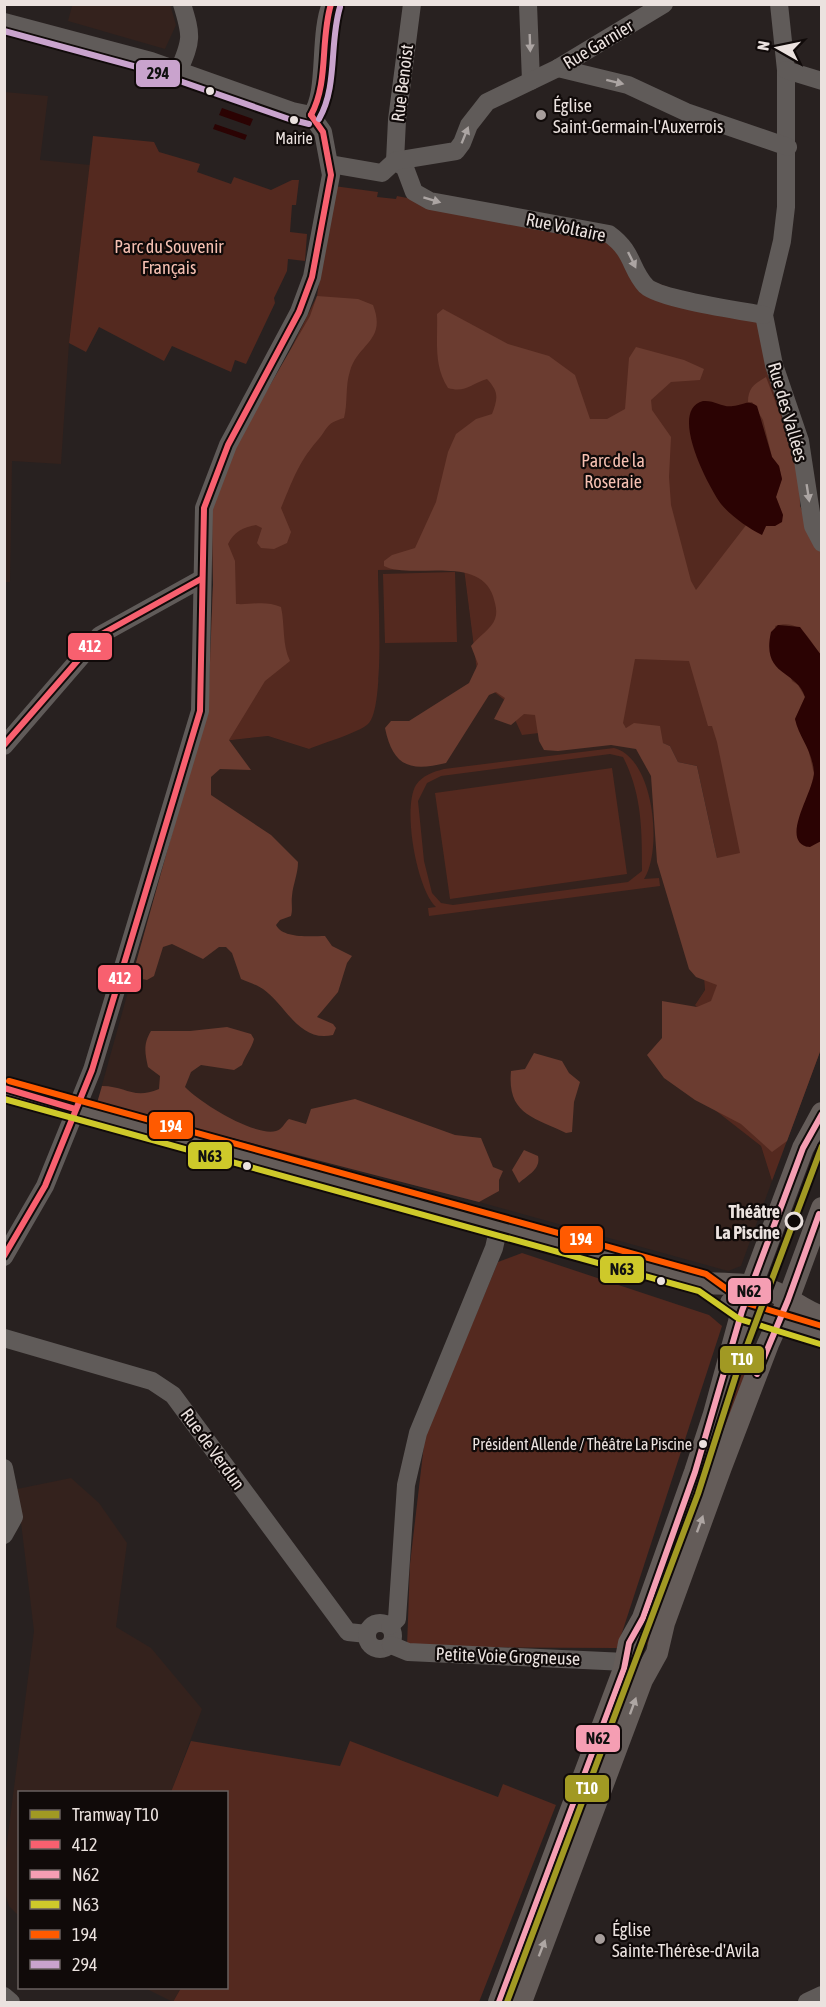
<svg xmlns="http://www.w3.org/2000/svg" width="826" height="2007" font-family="'Asap Condensed',sans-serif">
	<rect width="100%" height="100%" fill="#282120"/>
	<g fill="#34221d">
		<path d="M170,4L176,25L165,49L68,21L72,6L69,5Z"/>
		<path d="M5,92L48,96L40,160L90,165L69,343L61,464L12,461L10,582H5Z"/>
		<path d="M464,569L478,678L635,659L698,908L705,990L695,1005L699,1010L727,1118L761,1146L772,1181L741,1266L728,1271L479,1202L97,1103L197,744L268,736L309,749L379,679L378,570Z"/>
		<path d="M71,1478L99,1503L127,1543L116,1627L151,1648L202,1709L171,1792H20L19,1916L9,1906L5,1893V1858L34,1631L17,1489Z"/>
		<path d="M145,1988H181L173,2002Z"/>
	</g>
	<g fill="#54291f" fill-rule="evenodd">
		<path d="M93,136L154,142L159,152L200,164L197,172L231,184L234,177L271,190L292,180H299L296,205H292L290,232L307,234L305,261L288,259L287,271L274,298L275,303L246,364L235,360L231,372L172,346L164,361L99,327L86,352L69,343Z"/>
		<path d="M334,186L378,192L377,197L396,199L397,196L560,228L578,239L584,237L609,240L631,274L759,319L799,464L800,506L822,555L821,1049L772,1181L761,1146L692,1092L699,1010L695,1005L705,990L698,908L717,858L697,766L678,762L670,746L626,728L622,723L522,735L507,702L478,679L464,569L378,570C378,596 385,710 368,724C358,733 323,743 309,749L268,736L197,744L208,714L213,585L212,509L317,296Z"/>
		<path d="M455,572L457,642L385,643L383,574Z"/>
		<path d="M614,748C654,758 663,849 644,879L659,878L660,886L429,916L428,908L436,907C417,890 402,808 416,785C423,775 433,772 444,769ZM610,754L623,757C642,794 642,830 642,871L628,882L453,905L441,903L432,893L424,861L418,801L427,783L441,776Z"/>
		<path d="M612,768L627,874L450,899L435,793Z"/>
		<path d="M522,1253L709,1315L722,1326L617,1648L407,1647L410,1564L425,1436L498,1262Z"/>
		<path d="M739,1338L760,1346L655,1647L637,1641Z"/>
		<path d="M191,1741L340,1766L350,1741L498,1797L503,1784L556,1805L479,2002H173L181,1988H226V1792H171Z"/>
	</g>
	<g fill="#6b3c30" fill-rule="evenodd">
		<path d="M317,296L358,299L373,305C387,341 358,343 350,371C345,386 348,403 344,418C324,424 329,428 317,441C298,463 292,482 281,508L291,532L287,543L274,549L261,548L257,543L262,528L256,525C243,527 234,532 228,544L235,561L236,604C252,605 265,600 281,607C285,625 282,645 290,661L265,681L229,740L251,770L220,769L211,777V795L271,835L298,862C298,874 293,884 292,896C291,904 293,909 291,916L280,920L276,925C283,939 311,936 325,936L332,946L352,956L347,963L338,992L317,1017L333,1024L336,1028L333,1035C299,1043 286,1005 263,989C257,985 248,982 241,979L232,953L226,947H219L203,959L172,944L163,947L154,976L147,980L132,977L197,744L208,714L213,585L212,509L236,444L310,316Z"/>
		<path d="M443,309L508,344L549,356L575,375L590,419H607L625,409L629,358L636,347L684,360L704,369L700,380L671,382L651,400L652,410L671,437L669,477L671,505L691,581L696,590L747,524L762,534L766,526H775L783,515L776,497L782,479L779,466L772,457L763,420L752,402H748C748,388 754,384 766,377L799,464L800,506L822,555L821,655C808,639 801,618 775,626L792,681L798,685L805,697L795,719L807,744L814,774L798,839L806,847L822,841L821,1049L787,1141L772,1152L741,1124L695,1100L664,1078L647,1055L662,1038V1001L697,1007L711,1001L717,985L696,977L689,969L657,862L651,776L636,749L611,745L558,751L544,750L539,741L535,715L524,714L511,725L494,719L505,698L496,692L489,695L446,763C409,772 393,766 385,728L391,721H409L469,683L478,664L471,646C477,638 492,628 495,619C498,611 495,603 493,596C479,554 410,580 384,566V561L392,555L415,548L436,502L448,452L456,434L476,419L492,414C498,398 499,392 487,379C471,384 465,393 448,388C433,365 438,340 437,314ZM635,659L689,661L708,726H712L717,742L740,853L717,858L697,766L678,762L670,746L663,743L660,726L634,723L626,728L623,723Z"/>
		<path d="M227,1027L251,1034L254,1039C252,1048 245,1056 242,1065L234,1070L201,1065L191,1072L185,1087C199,1102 255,1137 276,1131C282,1130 284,1123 289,1119L306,1124L311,1109L355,1099L455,1135L481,1138L493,1167L503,1171L499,1180V1191L479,1202L97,1103L102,1086C126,1086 133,1100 159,1089L160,1076L148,1067C145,1053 143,1044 151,1031H190Z"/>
		<path d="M534,1053L562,1061L569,1073L580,1082L574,1102L572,1132L566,1133C533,1117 507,1114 511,1071L525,1069Z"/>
		<path d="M524,1150L538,1156C541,1169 528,1175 519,1183L512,1170Z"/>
	</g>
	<g fill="#2b0303">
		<path d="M222,108L253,119L250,126L219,115Z"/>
		<path d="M215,124L247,135L245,140L213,129Z"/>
		<path d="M703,401C715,400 723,408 733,406C743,405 748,399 757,406L772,457L779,466L782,479L776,497L783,515L782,522L775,526H766L762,535C748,528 731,516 721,504C708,486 668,410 703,401Z"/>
		<path d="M778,625L800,627L821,655V841L810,847C777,843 815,790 814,772C812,749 799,738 795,719L805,697C796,669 761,677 771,632Z"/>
	</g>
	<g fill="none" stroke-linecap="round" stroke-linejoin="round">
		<g stroke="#605b59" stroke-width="18">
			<path d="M528,4L531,81"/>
			<path d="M779,4L786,70V207L782,241L764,315L774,365L800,441L813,526L822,543"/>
			<path d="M4,22L151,61L292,111L311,115"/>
			<path d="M558,68L628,85L686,112L788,147"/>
			<path d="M179,70C192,40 192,36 182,4"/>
			<path d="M786,70L822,81"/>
			<path d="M311,115C328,95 318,35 331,4"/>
			<path d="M395,161L405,168L414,192L430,201L609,234C634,252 630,269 646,286C659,299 742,311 764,315"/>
			<path d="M395,161L397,120L412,4"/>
			<path d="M330,164L382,173L395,161L456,151L462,143L469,125L487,102L558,68L664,4"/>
			<path d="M4,746L100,635L201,579"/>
			<path d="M4,1257L45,1186L92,1070L200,711L204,508L228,445L299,312L312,277L331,175L323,132L311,115"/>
			<path d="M4,1338L152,1381L173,1395L348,1632L367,1634"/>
			<path d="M4,1468L14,1517L4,1535"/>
			<circle cx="380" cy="1636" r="13"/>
			<path d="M390,1626L397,1619L406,1485L418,1433L494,1248L499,1226"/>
			<path d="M391,1645L408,1652L626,1662"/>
			<path d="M4,1996L11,2002"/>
			<path d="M807,2002L822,1995"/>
		</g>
		<g stroke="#645c59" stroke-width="22">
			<path d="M4,1088L10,1092L49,1103L703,1283C726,1284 750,1283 772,1291C790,1298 803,1311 822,1317"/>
			<path d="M731,1303L763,1320L822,1335"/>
			<path d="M499,2002L624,1669L629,1643L643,1618L695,1472L714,1414L742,1311L803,1148L822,1113"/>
			<path d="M521,2002L642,1680L657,1653L664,1623L721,1467L768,1344L788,1300L822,1208"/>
		</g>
		<g stroke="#100a09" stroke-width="10">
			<g id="bus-1">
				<path d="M311,115C329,82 320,40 331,4"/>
				<path d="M4,745L100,635L201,579"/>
				<path d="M4,1088L75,1109"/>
				<path d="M4,1256L45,1186L92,1070L200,711L204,508L228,445L299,312L312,277L331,175L323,132L311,115"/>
			</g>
		</g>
		<g stroke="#100a09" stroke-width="10">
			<g id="bus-2">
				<path d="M757,1374L788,1300L819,1214"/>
				<path d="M499,2002L624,1669L629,1643L643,1618L695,1472L742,1311L803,1148L822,1114"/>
			</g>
		</g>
		<g stroke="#100a09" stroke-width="10">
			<path id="bus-3" d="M4,1099L699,1291L739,1319L820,1344"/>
		</g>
		<g stroke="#100a09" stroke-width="10">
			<path id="bus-4" d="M9,1081L706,1274L746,1303L822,1326"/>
		</g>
		<g stroke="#100a09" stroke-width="10">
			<g id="bus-5">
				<path d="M4,31L148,70L289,119L309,124"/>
				<path d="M319,119C338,86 329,43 340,7"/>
			</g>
		</g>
		<use href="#bus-1" stroke="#f8606f" stroke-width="6"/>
		<use href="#bus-2" stroke="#f59eb3" stroke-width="6"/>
		<use href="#bus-3" stroke="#cec92a" stroke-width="6"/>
		<use href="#bus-4" stroke="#ff5a00" stroke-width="6"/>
		<use href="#bus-5" stroke="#c9a3cd" stroke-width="6"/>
		<g stroke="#100a09" stroke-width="10">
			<path id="tram-1" d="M507,2002L698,1494L736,1375L822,1146"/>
		</g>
		<use href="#tram-1" stroke="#a19923" stroke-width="6"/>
	</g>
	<defs><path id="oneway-solid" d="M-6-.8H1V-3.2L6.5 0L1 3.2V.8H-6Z" transform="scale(1.5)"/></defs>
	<g fill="#aca5a3">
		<use href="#oneway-solid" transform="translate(530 43) rotate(88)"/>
		<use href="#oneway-solid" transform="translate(615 82) rotate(14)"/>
		<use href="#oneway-solid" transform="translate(465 135) rotate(-68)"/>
		<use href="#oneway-solid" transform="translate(432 200) rotate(17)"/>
		<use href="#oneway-solid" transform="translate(632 260) rotate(64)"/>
		<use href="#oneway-solid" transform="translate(808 493) rotate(81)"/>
	</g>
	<g fill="#aea6a3">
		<use href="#oneway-solid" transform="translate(700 1524) rotate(-70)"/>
		<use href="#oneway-solid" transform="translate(633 1706) rotate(-70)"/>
		<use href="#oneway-solid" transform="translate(542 1948) rotate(-69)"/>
	</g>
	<g fill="#ebe2df" stroke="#100a09" stroke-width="2">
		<circle cx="210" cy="91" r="5"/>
		<circle cx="294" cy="120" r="5"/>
		<circle cx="247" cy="1166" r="5"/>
		<circle cx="661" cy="1281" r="5"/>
		<circle cx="703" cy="1444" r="5"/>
	</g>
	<g fill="#a79e9c" stroke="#100a09" stroke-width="2">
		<circle cx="541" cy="115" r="6"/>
		<circle cx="600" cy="1939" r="6"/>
	</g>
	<circle fill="#100a09" stroke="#ebe2df" stroke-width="3" cx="794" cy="1221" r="8"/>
	<g text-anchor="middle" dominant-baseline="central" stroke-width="4.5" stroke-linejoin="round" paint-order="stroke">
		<g font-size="16" fill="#ebe2df" stroke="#100a09">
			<text x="294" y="138">Mairie</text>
			<text x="692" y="1444" text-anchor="end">Président Allende / Théâtre La Piscine</text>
		</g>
		<g font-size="18" fill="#ebe2df" stroke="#100a09">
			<text transform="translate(598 44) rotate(-31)">Rue Garnier</text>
			<text transform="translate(402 83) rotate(-83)">Rue Benoist</text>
			<text transform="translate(566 227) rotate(12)">Rue Voltaire</text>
			<text transform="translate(788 412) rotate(74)">Rue des Vallées</text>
			<text transform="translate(213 1449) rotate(54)">Rue de Verdun</text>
			<text transform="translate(508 1656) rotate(2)">Petite Voie Grogneuse</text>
		</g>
		<g font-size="18" fill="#ebe2df" stroke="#100a09" text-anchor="start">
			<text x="553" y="105">Église<tspan x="553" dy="21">Saint-Germain-l'Auxerrois</tspan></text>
			<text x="612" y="1929">Église<tspan x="612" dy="21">Sainte-Thérèse-d'Avila</tspan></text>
		</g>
		<g font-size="18" fill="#f6c0b2" stroke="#100a09">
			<text x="169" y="246">Parc du Souvenir<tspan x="169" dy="21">Français</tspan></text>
			<text x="613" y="460">Parc de la<tspan x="613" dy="21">Roseraie</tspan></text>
		</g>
		<g font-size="18" font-weight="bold" fill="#ebe2df" stroke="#100a09" text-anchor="end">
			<text x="780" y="1211">Théâtre<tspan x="780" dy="21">La Piscine</tspan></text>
		</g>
	</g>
	<g stroke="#100a09" stroke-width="2">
		<rect x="135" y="59" width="46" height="29" rx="6" fill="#c9a3cd"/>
		<rect x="67" y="632" width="46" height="29" rx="6" fill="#f8606f"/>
		<rect x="97" y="964" width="45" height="29" rx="6" fill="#f8606f"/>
		<rect x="148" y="1111" width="46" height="29" rx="6" fill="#ff5a00"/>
		<rect x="187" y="1141" width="46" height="29" rx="6" fill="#cec92a"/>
		<rect x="559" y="1225" width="45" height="29" rx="6" fill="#ff5a00"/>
		<rect x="599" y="1255" width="46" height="29" rx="6" fill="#cec92a"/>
		<rect x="727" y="1277" width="45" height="28" rx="6" fill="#f59eb3"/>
		<rect x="719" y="1345" width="46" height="29" rx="6" fill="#a19923"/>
		<rect x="575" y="1724" width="46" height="29" rx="6" fill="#f59eb3"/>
		<rect x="564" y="1774" width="46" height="29" rx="6" fill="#a19923"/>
	</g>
	<g font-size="16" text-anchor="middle" font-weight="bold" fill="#fff">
		<text x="90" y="652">412</text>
		<text x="120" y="984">412</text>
		<text x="171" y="1132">194</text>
		<text x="581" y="1245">194</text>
		<text x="742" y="1365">T10</text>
		<text x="587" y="1794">T10</text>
	</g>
	<g font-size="16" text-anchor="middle" font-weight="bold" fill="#111">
		<text x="158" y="79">294</text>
		<text x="210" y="1162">N63</text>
		<text x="622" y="1275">N63</text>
		<text x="749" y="1297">N62</text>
		<text x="598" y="1744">N62</text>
	</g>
	<rect width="826" height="2007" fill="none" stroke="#ebe2df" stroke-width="12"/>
	<rect x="18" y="1791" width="210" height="198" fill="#100a09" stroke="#68605f" stroke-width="1.5"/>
	<rect x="30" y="1810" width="30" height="9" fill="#a19923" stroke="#68605f" stroke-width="1.5"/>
	<text x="72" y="1821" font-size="18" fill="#ebe2df">Tramway T10</text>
	<rect x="30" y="1840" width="30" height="9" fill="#f8606f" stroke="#68605f" stroke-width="1.5"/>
	<text x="72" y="1851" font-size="18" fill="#ebe2df">412</text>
	<rect x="30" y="1870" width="30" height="9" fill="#f59eb3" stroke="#68605f" stroke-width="1.5"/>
	<text x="72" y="1881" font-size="18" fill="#ebe2df">N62</text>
	<rect x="30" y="1900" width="30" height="9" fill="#cec92a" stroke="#68605f" stroke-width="1.5"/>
	<text x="72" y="1911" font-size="18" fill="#ebe2df">N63</text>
	<rect x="30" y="1930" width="30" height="9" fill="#ff5a00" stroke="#68605f" stroke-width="1.5"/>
	<text x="72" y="1941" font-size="18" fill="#ebe2df">194</text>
	<rect x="30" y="1960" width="30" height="9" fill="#c9a3cd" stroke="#68605f" stroke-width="1.5"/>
	<text x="72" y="1971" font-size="18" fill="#ebe2df">294</text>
	<g transform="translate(778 48) rotate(279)" stroke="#100a09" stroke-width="4.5" paint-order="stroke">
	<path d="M0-4.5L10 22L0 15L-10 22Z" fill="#ebe2df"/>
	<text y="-9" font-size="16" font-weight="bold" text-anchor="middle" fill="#ebe2df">N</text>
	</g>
</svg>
